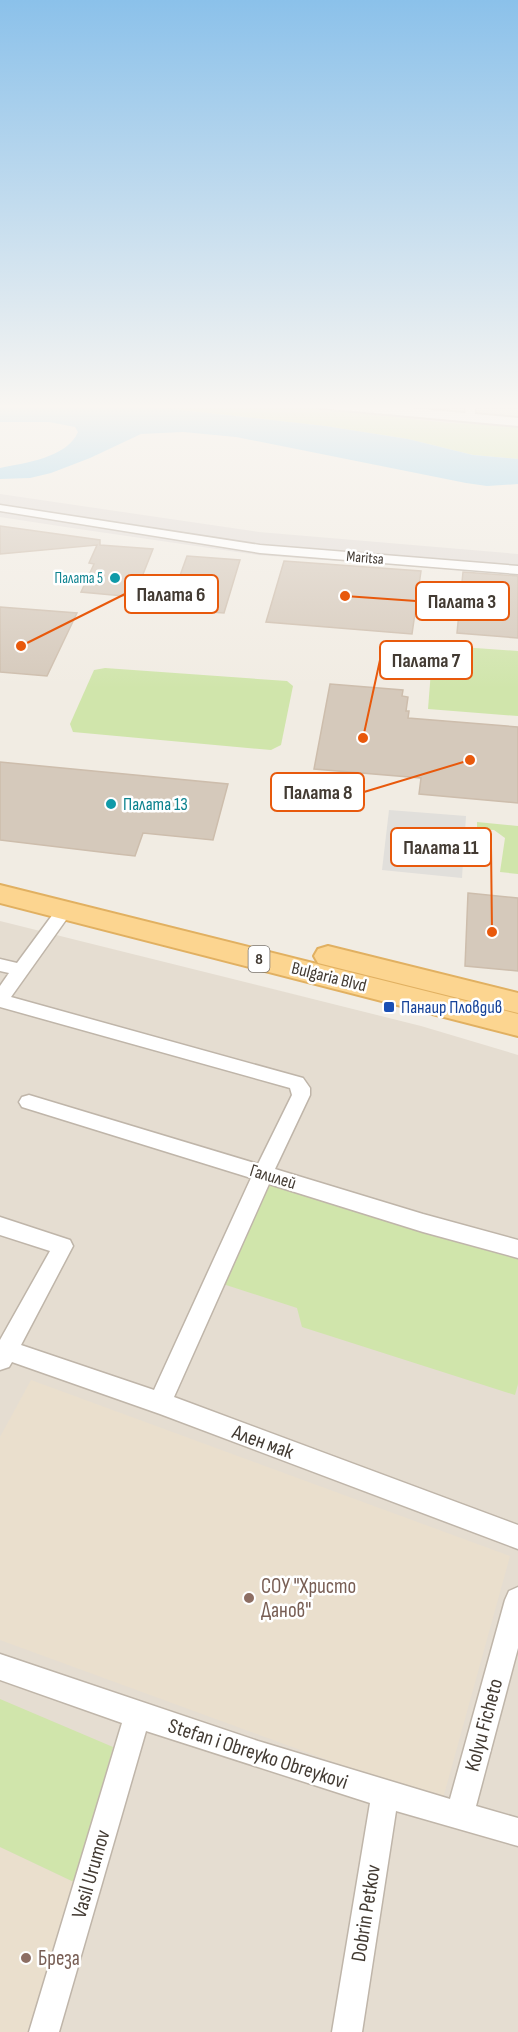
<svg xmlns="http://www.w3.org/2000/svg" width="518" height="2032" font-family="'Sofia Sans Condensed',sans-serif">
	<rect width="100%" height="100%" fill="#f1ece3"/>
	<g fill="#e5ddd1">
		<path d="M204,404H518V435L271,413Z"/>
		<path d="M0,921L421,1026L518,1055V2032H0Z"/>
	</g>
	<path fill="#e3ddd8" d="M0,494L259,532L518,554V574L257,555L72,528L0,517Z"/>
	<g fill="#eadfcd">
		<path d="M31,1380L510,1556L442,1802L0,1640V1437Z"/>
		<path d="M0,1847L76,1883L28,2032H0Z"/>
	</g>
	<g fill="#d0e5ab">
		<path d="M128,404H277L449,423L518,426V459L473,455L408,439L325,426Z"/>
		<path d="M433,645L518,651V716L428,709Z"/>
		<path d="M105,668L287,681L293,686L281,745L271,750L73,732L70,724L94,670Z"/>
		<path d="M477,822L518,826V874L500,872L505,838L494,830L477,829Z"/>
		<path d="M268,1183L518,1257V1384L515,1395L302,1327L297,1308L223,1284Z"/>
		<path d="M0,1699L113,1747L76,1883L0,1847Z"/>
	</g>
	<path fill="#e1dfdb" d="M389,810L466,816L462,878L382,870Z"/>
	<path fill="#9fd4ee" d="M0,404H128L325,426L408,439L473,455L518,459V484L487,486L466,483L236,437L183,432L141,434L90,458L51,473L30,478L0,479V468C24,463 67,458 78,432L75,427L49,422H0Z"/>
	<g fill="#d5c9bb" stroke="#cdbdac" stroke-width="1.5">
		<path d="M0,526L100,540V545L153,549L134,597L81,592L94,564L89,563L97,545L0,554Z"/>
		<path d="M187,556L240,560L224,613L168,609Z"/>
		<path d="M284,561L421,571L412,634L266,622Z"/>
		<path d="M463,572L518,576V638L457,633Z"/>
		<path d="M0,607L77,613L47,676L0,672Z"/>
		<path d="M330,684L403,690L402,696L408,697L406,711H409L408,718L518,727V803L419,794L421,778L314,769Z"/>
		<path d="M0,762L228,784L213,840L143,833L135,856L117,854L0,840Z"/>
		<path d="M468,893L518,898V971L465,966Z"/>
	</g>
	<g fill="none" stroke-linecap="round" stroke-linejoin="round">
		<g stroke="#bfb5a9" stroke-width="3">
			<g id="minor">
				<path d="M465,404H475V421L466,419Z"/>
				<path d="M0,505L260,545L518,566V574L260,553L0,511Z"/>
				<path d="M65,904L71,906L73,910L11,997L303,1078L310,1088V1095L275,1169L423,1214L518,1240V1258L423,1232L269,1184L174,1397L518,1525V1549L160,1414L12,1362L9,1367L0,1370V1340L50,1251L0,1235V1217L70,1240L73,1246L21,1345L154,1390L251,1178L22,1107L19,1102L22,1097L29,1095L258,1164L292,1095L290,1088L0,1007V986L9,973L0,971V959L17,963L59,906Z"/>
				<path d="M518,1587V1648L476,1806L518,1818V1846L396,1811L362,2032H332L370,1803L146,1731L59,2032H29L122,1723L0,1680V1654L258,1741L450,1799L505,1600L509,1591Z"/>
			</g>
		</g>
		<g stroke="#bfb5a9" stroke-width="4">
			<path id="tertiary" d="M314,404H367L518,418V426L320,408Z"/>
		</g>
		<g stroke="#e1b061" stroke-width="4">
			<g id="primary">
				<path d="M0,885L518,1014V1036L0,903Z"/>
				<path d="M328,946L518,993V1013L318,963L314,956L318,949Z"/>
			</g>
		</g>
		<use href="#minor" fill="#fff" fill-rule="evenodd"/>
		<use href="#tertiary" fill="#fff" fill-rule="evenodd"/>
		<use href="#primary" fill="#fcd590" fill-rule="evenodd"/>
	</g>
	<linearGradient id="sky" x2="0" y2="1"><stop stop-color="#8bc1ea"/><stop offset="0.59" stop-color="#f9f6f2"/><stop offset="1" stop-color="#f9f6f2" stop-opacity="0"/></linearGradient>
	<rect width="518" height="689" fill="url(#sky)"/>
	<g fill="#0f9aa8" stroke="#fff" stroke-width="2">
		<circle cx="115" cy="578" r="6"/>
		<circle cx="111" cy="804" r="6"/>
	</g>
	<rect fill="#1a4fb4" stroke="#fff" stroke-width="2" x="383" y="1001" width="12" height="12" rx="3"/>
	<g fill="#8d6e63" stroke="#fff" stroke-width="2">
		<circle cx="249" cy="1598" r="6"/>
		<circle cx="26" cy="1958" r="6"/>
	</g>
	<g text-anchor="middle" dominant-baseline="central" stroke-width="5" stroke-linejoin="round" paint-order="stroke">
		<g font-size="15" fill="#433b33" stroke="#fff">
			<text transform="translate(365 558) rotate(5)">Maritsa</text>
		</g>
		<g font-size="15" fill="#0d838f" stroke="#fff" text-anchor="end">
			<text x="103" y="578">Палата 5</text>
		</g>
		<rect fill="#fff" stroke="#7b7670" stroke-width="1.5" x="248.5" y="946" width="21" height="26" rx="4.5"/>
		<g font-size="16" font-weight="bold" fill="#433b33">
			<text x="259" y="959">8</text>
		</g>
		<g font-size="18" fill="#0d838f" stroke="#fff" text-anchor="start">
			<text x="123" y="804">Палата 13</text>
		</g>
		<g font-size="18" fill="#433b33" stroke="#fff">
			<text transform="translate(329 977) rotate(14)">Bulgaria Blvd</text>
			<text transform="translate(273 1177) rotate(17)">Галилей</text>
		</g>
		<g font-size="18" fill="#164399" stroke="#fff" text-anchor="start">
			<text x="401" y="1007">Панаир Пловдив</text>
		</g>
		<g font-size="21" fill="#433b33" stroke="#fff">
			<text transform="translate(263 1442) rotate(20)">Ален мак</text>
			<text transform="translate(484 1725) rotate(-75)">Kolyu Ficheto</text>
			<text transform="translate(258 1754) rotate(18)">Stefan i Obreyko Obreykovi</text>
			<text transform="translate(91 1874) rotate(-74)">Vasil Urumov</text>
			<text transform="translate(366 1913) rotate(-81)">Dobrin Petkov</text>
		</g>
		<g font-size="21" fill="#785e54" stroke="#fff" text-anchor="start">
			<text x="261" y="1586">СОУ "Христо<tspan x="261" dy="24">Данов"</tspan></text>
			<text x="38" y="1958">Бреза</text>
		</g>
	</g>
	<path fill="none" stroke="#e8590c" stroke-width="2" d="M21 646L125 594M345 596L416 601M363 738L380 660M470 760L364 792M492 932L491 847"/>
	<g fill="#e8590c" stroke="#fff" stroke-width="2">
		<circle cx="21" cy="646" r="6"/>
		<circle cx="345" cy="596" r="6"/>
		<circle cx="363" cy="738" r="6"/>
		<circle cx="470" cy="760" r="6"/>
		<circle cx="492" cy="932" r="6"/>
	</g>
	<g fill="#fff" stroke="#e8590c" stroke-width="2">
		<rect x="125" y="575" width="93" height="38" rx="6"/>
		<rect x="416" y="582" width="93" height="38" rx="6"/>
		<rect x="380" y="641" width="92" height="38" rx="6"/>
		<rect x="271" y="773" width="93" height="38" rx="6"/>
		<rect x="391" y="828" width="100" height="38" rx="6"/>
	</g>
	<g font-size="20" text-anchor="middle" font-weight="bold" fill="#433b33">
		<text x="171" y="601">Палата 6</text>
		<text x="462" y="608">Палата 3</text>
		<text x="426" y="667">Палата 7</text>
		<text x="318" y="799">Палата 8</text>
		<text x="441" y="854">Палата 11</text>
	</g>
</svg>
